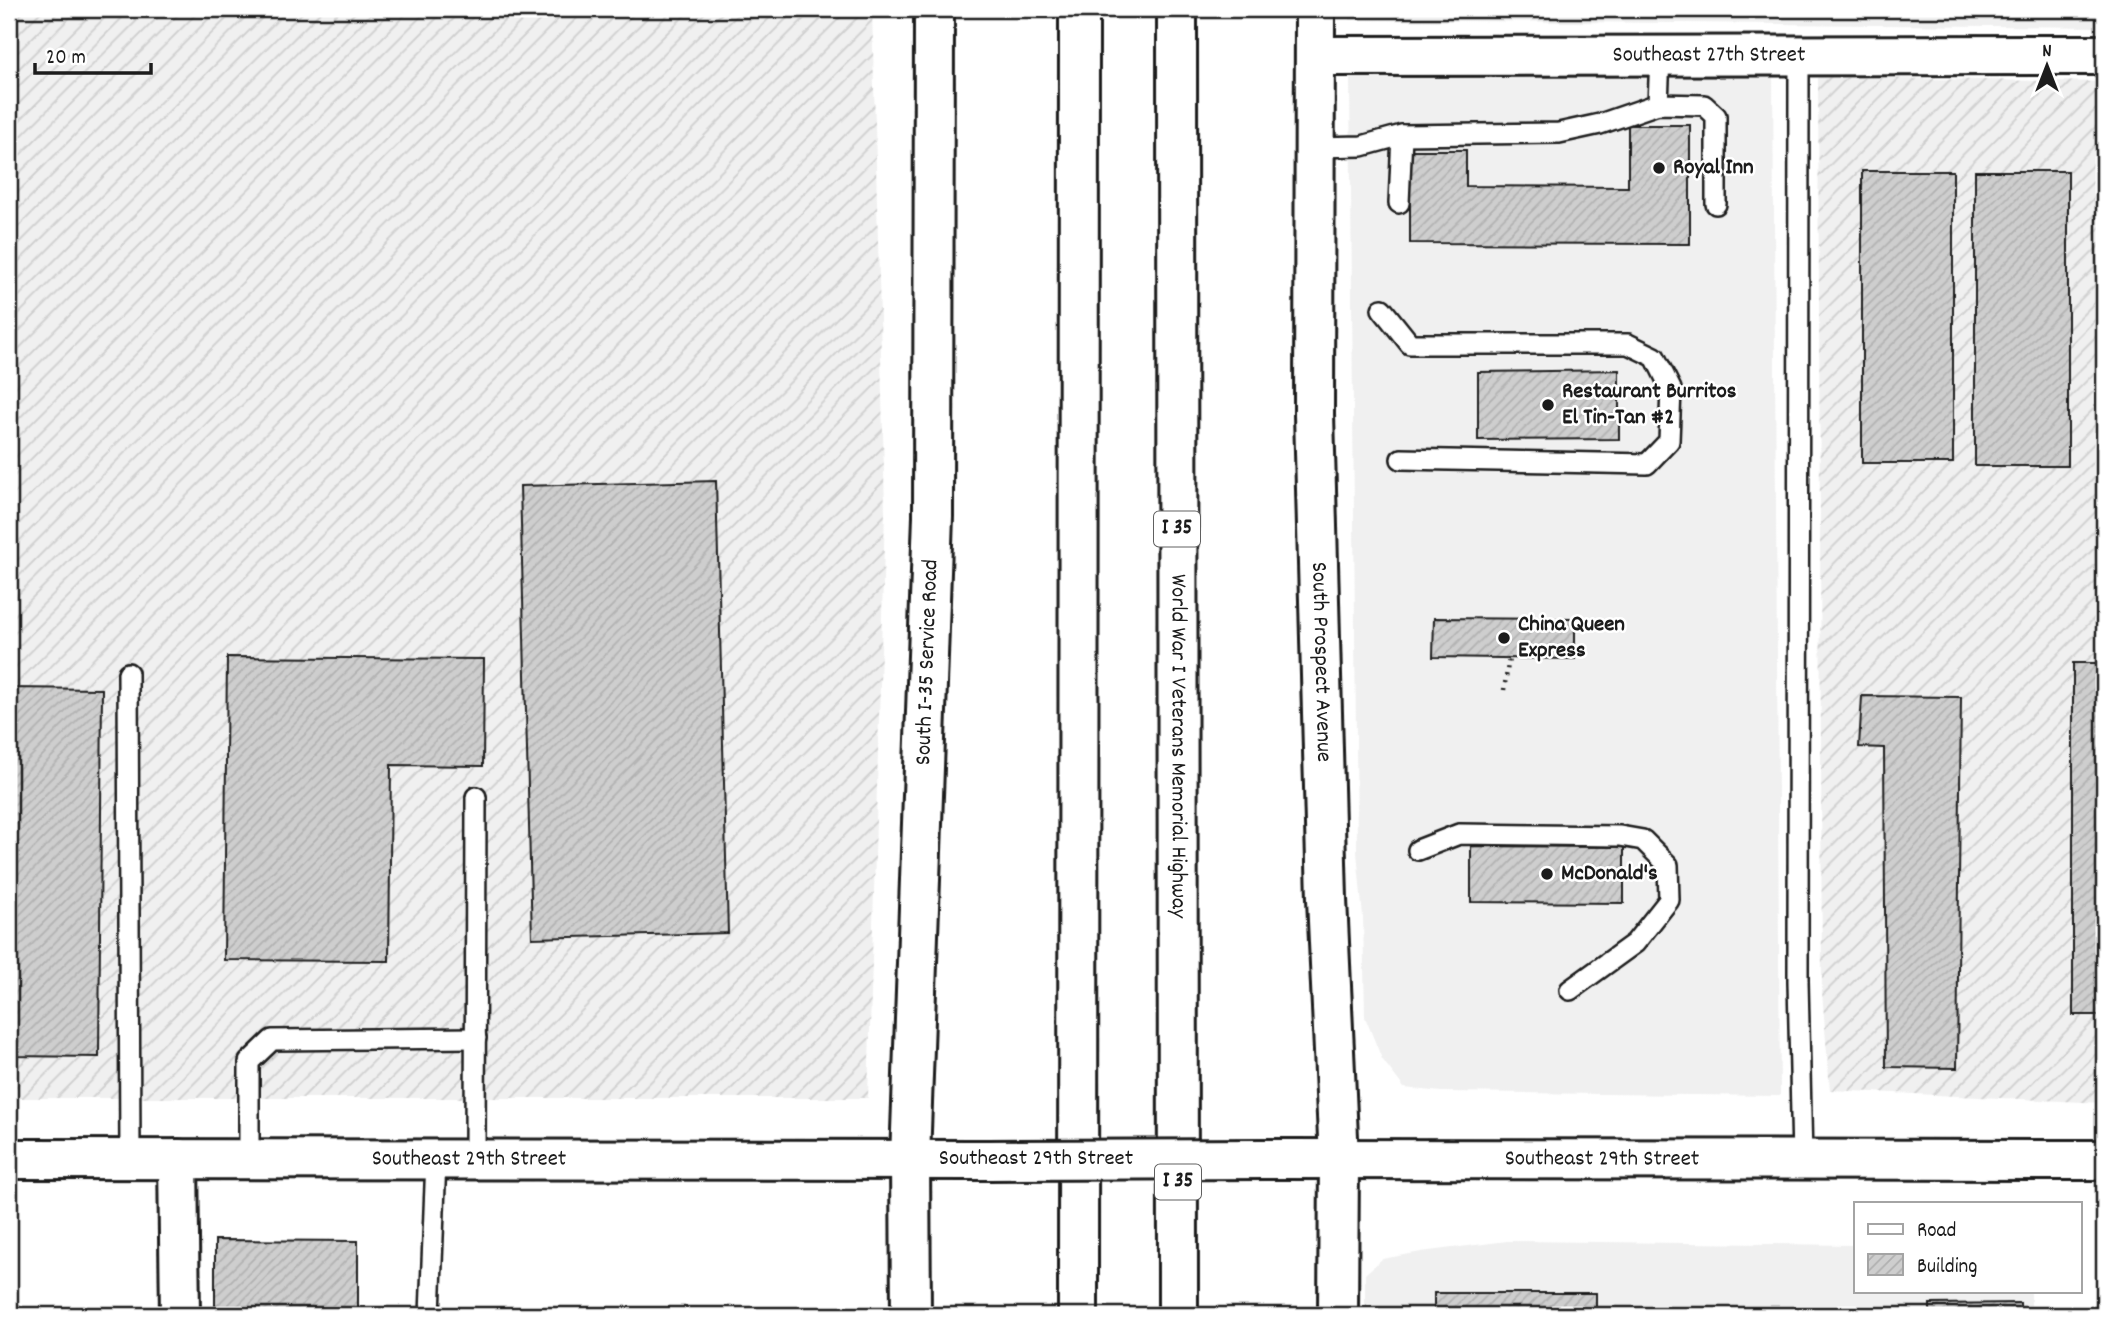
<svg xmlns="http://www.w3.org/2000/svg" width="2113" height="1324" font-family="Dekko,sans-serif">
	<defs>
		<pattern id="industrial-furrows" width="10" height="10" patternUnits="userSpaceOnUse" patternTransform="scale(1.75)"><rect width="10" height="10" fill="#f0f0f0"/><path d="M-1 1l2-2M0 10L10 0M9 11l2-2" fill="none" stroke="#cdcdcd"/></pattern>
		<pattern id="building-hatch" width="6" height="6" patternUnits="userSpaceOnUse" patternTransform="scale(1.75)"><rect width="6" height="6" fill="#cecece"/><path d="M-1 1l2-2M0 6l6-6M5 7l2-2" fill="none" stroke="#b0b0b0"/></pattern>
	</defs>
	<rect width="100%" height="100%" fill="#fff"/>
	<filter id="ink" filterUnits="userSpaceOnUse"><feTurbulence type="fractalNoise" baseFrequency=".0143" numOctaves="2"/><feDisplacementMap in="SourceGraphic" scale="14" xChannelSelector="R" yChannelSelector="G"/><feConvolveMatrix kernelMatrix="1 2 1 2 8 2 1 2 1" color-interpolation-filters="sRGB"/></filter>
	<g filter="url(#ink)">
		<g fill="#f0f0f0">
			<path d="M1348,9H2104V27L1349,20Z"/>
			<path d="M1773,73L1780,1096L1441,1092L1404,1088L1382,1059L1365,1017L1363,917L1357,852L1350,77Z"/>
			<path d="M1507,1241L1856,1245V1291H2031V1315H1365V1274L1382,1259L1421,1252Z"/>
		</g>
		<g fill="url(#industrial-furrows)">
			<path d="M9,9H872L885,511L868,1098H9Z"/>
			<path d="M1818,77L2104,82V1103L1830,1090L1822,992Z"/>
		</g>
		<g fill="url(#building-hatch)" stroke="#1c1c1c" stroke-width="2">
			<path d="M1628,125H1690V244L1410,243V150H1466V186L1628,187Z"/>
			<rect x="1862" y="171" width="91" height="292"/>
			<rect x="1975" y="171" width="93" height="295"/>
			<path d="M1619,370V439L1478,440V372Z"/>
			<path d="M716,481L728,933L532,938L520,486Z"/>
			<path d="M1434,618L1575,619V659L1433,657Z"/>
			<path d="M227,657L484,659L483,766L391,765L389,961L224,960Z"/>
			<rect x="2073" y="663" width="31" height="352"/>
			<path d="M9,688L102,689L99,1057L9,1056Z"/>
			<path d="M1862,696L1961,697L1957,1068L1886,1067L1884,748L1859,747Z"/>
			<path d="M1471,846L1624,847V903L1471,902Z"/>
			<path d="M215,1240L358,1241V1315H215Z"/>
			<rect x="1434" y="1293" width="162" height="22"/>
			<path d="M2020,1303V1315H1930V1304Z"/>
		</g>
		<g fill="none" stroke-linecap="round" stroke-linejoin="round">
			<g stroke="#1c1c1c" stroke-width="24">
				<g id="lane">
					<path d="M1799,55L1798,981L1802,1159"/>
					<path d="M1658,104L1660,56"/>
					<path d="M1315,147L1362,146L1402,135L1559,133L1600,124L1658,104L1704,105L1716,116V204"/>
					<path d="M1399,203L1402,135"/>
					<path d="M1382,309L1410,344H1628L1655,357L1671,389L1669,441L1647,464L1401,459"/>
					<path d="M128,673L130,1159"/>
					<path d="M1418,850L1459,834L1620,836L1643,840L1668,865L1669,900L1635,943L1570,990"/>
					<path d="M249,1159V1062L272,1040L476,1038"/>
					<path d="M475,1159L476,797"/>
					<path d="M430,1315L436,1159"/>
				</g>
			</g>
			<g stroke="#1c1c1c" stroke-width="44">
				<g id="street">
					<path id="s1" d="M1315,56L2104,55"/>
					<path d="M178,1159L180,1315"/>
				</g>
			</g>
			<g stroke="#1c1c1c" stroke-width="44">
				<g id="secondary">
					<path id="s2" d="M1315,9L1314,414L1327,899L1339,1159L1338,1315"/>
					<path id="s3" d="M9,1159L988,1160"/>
					<path id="s4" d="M1266,1159L2104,1160"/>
					<path id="s5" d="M911,1315L910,1159L933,516L934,9"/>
				</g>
			</g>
			<g stroke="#1c1c1c" stroke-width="44">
				<g id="highway">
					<path id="s6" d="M1177,9L1178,1315"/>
					<path d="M1078,1315L1079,9"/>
				</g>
			</g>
			<path stroke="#1c1c1c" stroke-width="4.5" stroke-dasharray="2 5" stroke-linecap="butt" d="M1504,690L1509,658"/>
			<use href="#lane" stroke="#fff" stroke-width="19"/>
			<use href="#street" stroke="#fff" stroke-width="38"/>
			<use href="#secondary" stroke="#fff" stroke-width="38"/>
			<use href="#highway" stroke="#fff" stroke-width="38"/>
			<g stroke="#1c1c1c" stroke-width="44" stroke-linecap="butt">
				<path id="secondary-bridge" d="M988,1160L1266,1159"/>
			</g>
			<use href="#secondary-bridge" stroke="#fff" stroke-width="38"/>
		</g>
	</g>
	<g fill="#1c1c1c" stroke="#fff" stroke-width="2.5">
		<circle cx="1659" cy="168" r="7"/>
		<circle cx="1548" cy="405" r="7"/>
		<circle cx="1504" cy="638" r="7"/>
		<circle cx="1547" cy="874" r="7"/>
	</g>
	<g text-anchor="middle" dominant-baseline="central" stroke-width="5" stroke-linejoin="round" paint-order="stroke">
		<g fill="#fff" stroke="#606060" stroke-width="2">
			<rect x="1154" y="511.5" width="46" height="35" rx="5"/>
			<rect x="1155" y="1164.5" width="46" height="35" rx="5"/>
		</g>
		<g font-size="21" font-weight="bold" fill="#1c1c1c">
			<text x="1177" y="529">I 35</text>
			<text x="1178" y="1182">I 35</text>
		</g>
		<g font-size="23" fill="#1c1c1c" stroke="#fff">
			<text stroke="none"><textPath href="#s1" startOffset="394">Southeast 27th Street</textPath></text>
			<text stroke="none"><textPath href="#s5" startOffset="653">South I-35 Service Road</textPath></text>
			<text stroke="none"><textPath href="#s2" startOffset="653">South Prospect Avenue</textPath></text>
			<text stroke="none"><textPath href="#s6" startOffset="737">World War I Veterans Memorial Highway</textPath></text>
			<text stroke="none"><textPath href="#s3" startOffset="460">Southeast 29th Street</textPath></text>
			<text x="1036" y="1159">Southeast 29th Street</text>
			<text stroke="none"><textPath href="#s4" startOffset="336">Southeast 29th Street</textPath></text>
		</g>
		<g font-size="23" font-weight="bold" fill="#1c1c1c" stroke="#fff" text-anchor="start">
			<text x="1673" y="168">Royal Inn</text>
			<text x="1562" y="392">Restaurant Burritos<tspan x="1562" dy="26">El Tin-Tan #2</tspan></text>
			<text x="1518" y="625">China Queen<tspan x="1518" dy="26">Express</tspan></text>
			<text x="1561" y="874">McDonald's</text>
		</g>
	</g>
	<rect width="2113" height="1324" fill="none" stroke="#fff" stroke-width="35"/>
	<rect x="18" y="18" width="2078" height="1289" fill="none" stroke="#1c1c1c" stroke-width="2.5" filter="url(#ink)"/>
	<rect x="1854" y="1202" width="228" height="91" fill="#ffffff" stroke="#a4a4a4" stroke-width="2"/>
	<rect x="1868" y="1224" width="35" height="10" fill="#ffffff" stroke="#a4a4a4" stroke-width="2"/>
	<text x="1917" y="1236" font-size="21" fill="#1c1c1c">Road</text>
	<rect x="1868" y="1254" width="35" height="21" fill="url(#building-hatch)" stroke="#a4a4a4" stroke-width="2"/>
	<text x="1917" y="1272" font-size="21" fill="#1c1c1c">Building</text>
	<g transform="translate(2047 66)" stroke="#ffffff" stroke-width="5" paint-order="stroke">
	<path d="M0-5L12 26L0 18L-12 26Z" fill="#1c1c1c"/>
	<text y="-10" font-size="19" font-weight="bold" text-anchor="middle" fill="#1c1c1c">N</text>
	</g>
	<path d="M35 63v10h116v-10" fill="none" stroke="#1c1c1c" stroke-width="3.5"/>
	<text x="46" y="63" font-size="21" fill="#1c1c1c" stroke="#ffffff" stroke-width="5" paint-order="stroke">20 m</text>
</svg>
